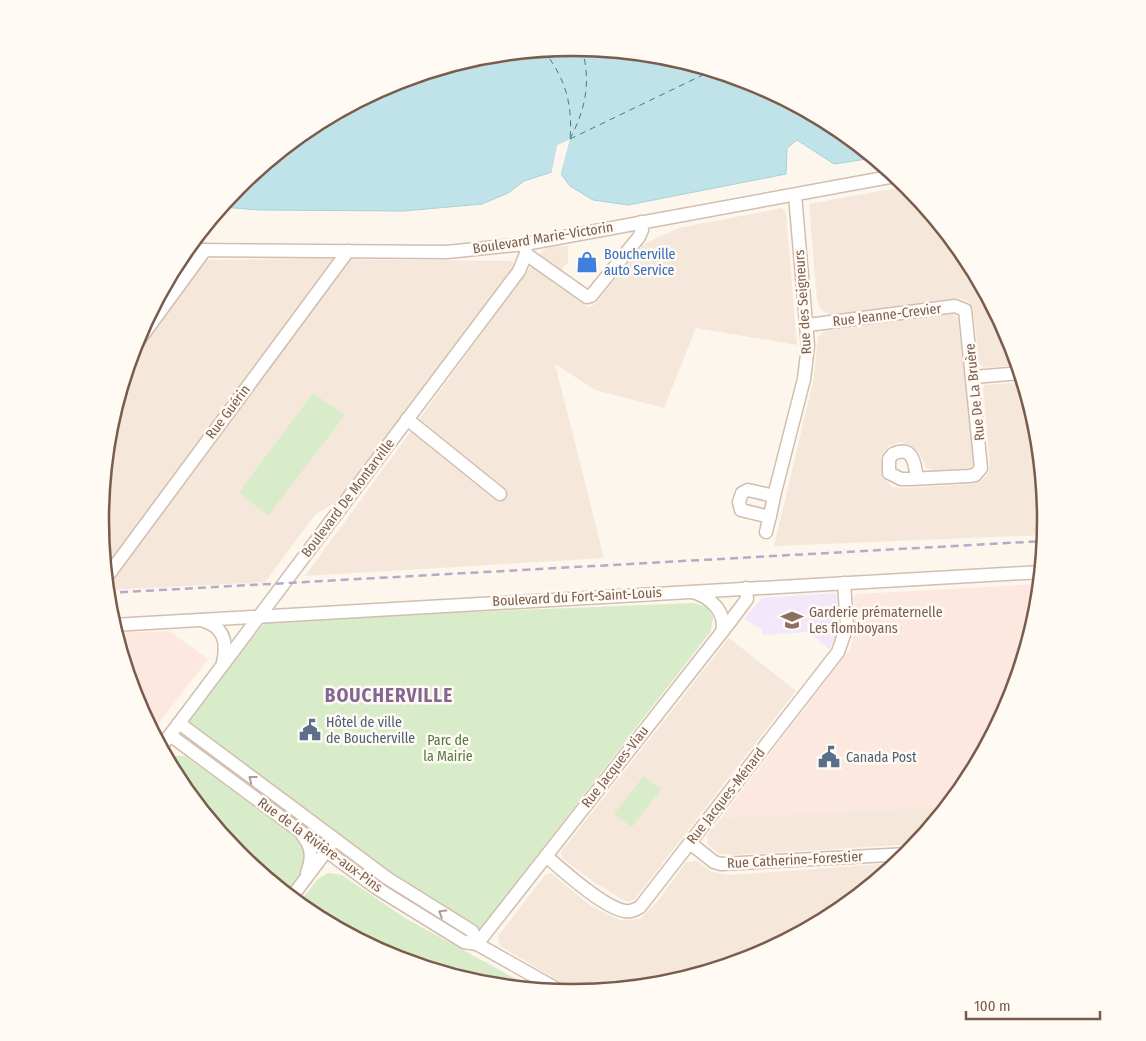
<svg xmlns="http://www.w3.org/2000/svg" width="1146" height="1041" font-family="'Fira Sans Condensed',sans-serif">
	<rect width="100%" height="100%" fill="#fdf6ec"/>
	<g fill="#f5e8da">
		<path d="M907,186L966,258L1010,340L1018,365L984,368L979,363L973,308L967,300L956,298L830,315L821,310L817,300L809,204Z"/>
		<path d="M782,208L786,213L797,345L696,328L664,408L595,390L555,364L604,558L305,576L411,431L463,471L417,422L543,250L550,247L568,246V262L552,282L588,307L595,304L643,245L654,239L679,228Z"/>
		<path d="M319,259L511,261L517,267L348,494L315,515L265,582L107,590L100,520L109,428L136,339L179,260Z"/>
		<path d="M953,314L958,318L974,463L970,468L934,470L926,468L919,452L910,445L900,442L888,446L881,457L882,477L892,487L902,488L973,484L981,481L988,473L990,466L983,388L985,385L1023,382L1037,429L1046,521L1045,535L774,546L813,382L818,337L824,331Z"/>
		<path d="M729,638L796,691L634,900L627,902L595,883L562,858L561,852Z"/>
		<path d="M899,807H947L917,844L736,855L719,854L707,844V835L721,818Z"/>
		<path d="M697,861L712,872L730,875L897,863L836,914L754,958L718,964L715,969L665,984L579,993L500,946L498,936L545,875L551,873L591,906L620,920L640,919L658,901L686,862Z"/>
	</g>
	<g fill="#fde8e0">
		<path d="M1040,584L1037,613L1010,702L966,784L947,807L721,818L850,649L854,635V598L856,594Z"/>
		<path d="M169,631L208,659L152,732L136,701L115,633Z"/>
	</g>
	<path fill="#f3e8fa" d="M834,593L837,596L839,624L836,637L829,649L809,632L762,635V630L744,619L762,598Z"/>
	<g fill="#d8ecc9">
		<path d="M313,393L345,415L268,516L239,492Z"/>
		<path d="M693,603L707,607L713,617L711,631L479,930L376,864L184,722L267,620Z"/>
		<path d="M174,756H185L321,854L290,897L238,855L180,783L169,763Z"/>
		<path d="M644,776L661,789L632,827L614,814Z"/>
		<path d="M328,873L342,875L405,918L536,990L480,984L392,957L310,914L298,904L318,879Z"/>
	</g>
	<path fill="#bfe3e8" stroke="#a5d3da" d="M573,48L666,57L754,84L836,127L873,158L834,164L797,140L787,148L786,174L628,205L593,200L570,186L561,174L569,140L557,145L552,172L524,181L508,193L482,204L404,211L260,210L221,207L239,186L310,127L392,83L481,57Z"/>
	<path fill="#fdf6ec" d="M570,139L560,177L559,173L566,144L559,147L554,173L551,175L557,145Z"/>
	<g fill="none" stroke-linecap="round" stroke-linejoin="round">
		<g stroke="#437c86" stroke-width="1" stroke-dasharray="6 5" stroke-linecap="butt">
			<path d="M543,50C565,77 573,104 570,139"/>
			<path d="M570,139L711,71"/>
			<path d="M570,139C586,108 591,82 582,48"/>
		</g>
		<g stroke="#d1beb0" stroke-width="15">
			<g id="minor">
				<path d="M186,250L447,252L525,244L895,176"/>
				<path d="M526,254L587,297L591,296L639,237L642,230L641,222"/>
				<path d="M808,325L955,306L965,310L981,468L975,475L969,476L909,479H901L889,473V459L893,454C913,445 915,463 917,479"/>
				<path d="M134,347L205,250"/>
				<path d="M974,377L1020,373"/>
				<path d="M407,419L500,494"/>
				<path d="M774,496L804,379L808,346L795,195"/>
				<path d="M766,532C769,520 772,508 774,496L748,490L742,493L739,502L741,510L770,517"/>
				<path d="M109,574L348,251"/>
				<path d="M693,592C710,597 727,612 722,632"/>
				<path d="M201,620C223,626 228,641 223,662"/>
				<path d="M113,625L1041,572"/>
				<path d="M179,723L387,878L472,931L477,944"/>
				<path d="M170,735L375,887L464,942L477,944L562,992"/>
				<path d="M161,747L519,271L526,254L525,244"/>
				<path d="M303,836C313,848 312,860 307,873"/>
				<path d="M690,843L714,862L721,864L908,854"/>
				<path d="M546,856C562,870 604,908 625,911C631,912 635,910 640,907L838,652L847,626L844,583"/>
				<path d="M291,898L330,846"/>
				<path d="M477,944L729,623L747,599L746,588"/>
			</g>
		</g>
		<use href="#minor" stroke="#fff" stroke-width="12"/>
		<path stroke="#b9a8c9" stroke-width="2.5" stroke-dasharray="8 5" stroke-linecap="butt" d="M107,593L1044,541"/>
	</g>
	<defs><path id="oneway-chevron" d="M-2-3.5L2.5 0L-2 3.5" fill="none" stroke-width="1.6" stroke-linecap="round" stroke-linejoin="round" transform="scale(1.25)"/></defs>
	<g stroke="#af9d94">
		<use href="#oneway-chevron" transform="translate(252 779) rotate(-142)"/>
		<use href="#oneway-chevron" transform="translate(442 913) rotate(-148)"/>
	</g>
	<defs>
		<g id="shop-bare" transform="scale(1.725)"><path d="M-5-2.5h2.3a2.7 3.5 0 0 1 5.4 0H5L5.5 6h-11ZM-1.5-2.5h3a1.5 2.3 0 0 0-3 0Z" fill="#3f7fe0" stroke="#fffaf3" stroke-width="2.5" paint-order="stroke"/></g>
		<g id="school-bare" transform="scale(1.725)"><path d="M0-5L7-2L0 1L-7-2ZM-4 1L0 2.5L4 1V4Q0 6-4 4Z" fill="#8d6e63" stroke="#fffaf3" stroke-width="2.5" paint-order="stroke"/></g>
		<g id="civic-bare" transform="scale(1.725)"><path d="M-.6-6.5H3V-4.5H.6V-3L4-1V1h2V6H-6V1h2V-1L-.6-3ZM-1.2 2.5V6h2.4V2.5Z" fill="#5c6f8a" stroke="#fffaf3" stroke-width="2.5" paint-order="stroke"/></g>
	</defs>
	<g fill-rule="evenodd">
		<use href="#shop-bare" x="587" y="262"/>
		<use href="#school-bare" x="792" y="620"/>
		<use href="#civic-bare" x="310" y="730"/>
		<use href="#civic-bare" x="829" y="757"/>
	</g>
	<g text-anchor="middle" dominant-baseline="central" stroke-width="5" stroke-linejoin="round" paint-order="stroke">
		<g font-size="14" fill="#7a5c4d" stroke="#fffaf3">
			<text transform="translate(543 238) rotate(-9)">Boulevard Marie-Victorin</text>
			<text transform="translate(803 302) rotate(-94)">Rue des Seigneurs</text>
			<text transform="translate(887 315) rotate(-7)">Rue Jeanne-Crevier</text>
			<text transform="translate(975 392) rotate(-96)">Rue De La Bruère</text>
			<text transform="translate(228 412) rotate(-53)">Rue Guérin</text>
			<text transform="translate(348 498) rotate(-53)">Boulevard De Montarville</text>
			<text transform="translate(577 597) rotate(-3)">Boulevard du Fort-Saint-Louis</text>
			<text transform="translate(615 767) rotate(-52)">Rue Jacques-Viau</text>
			<text transform="translate(726 796) rotate(-52)">Rue Jacques-Ménard</text>
			<text transform="translate(320 845) rotate(36)">Rue de la Rivière-aux-Pins</text>
			<text transform="translate(795 860) rotate(-3)">Rue Catherine-Forestier</text>
		</g>
		<g font-size="14" fill="#366cbe" stroke="#fffaf3" text-anchor="start">
			<text x="604" y="254">Boucherville<tspan x="604" dy="16">auto Service</tspan></text>
		</g>
		<g font-size="14" fill="#785e54" stroke="#fffaf3" text-anchor="start">
			<text x="809" y="612">Garderie prématernelle<tspan x="809" dy="16">Les flomboyans</tspan></text>
		</g>
		<g font-size="14" fill="#4e5e75" stroke="#fffaf3" text-anchor="start">
			<text x="326" y="722">Hôtel de ville<tspan x="326" dy="16">de Boucherville</tspan></text>
			<text x="846" y="757">Canada Post</text>
		</g>
		<g font-size="14" fill="#537a41" stroke="#fffaf3">
			<text x="448" y="740">Parc de<tspan x="448" dy="16">la Mairie</tspan></text>
		</g>
		<g font-size="19" font-weight="bold" letter-spacing="1" fill="#846695" stroke="#fffaf3">
			<text x="389" y="695">BOUCHERVILLE</text>
		</g>
	</g>
	<path d="M0 0H1146V1041H0ZM109 520a464 464 0 1 1 928 0a464 464 0 1 1-928 0Z" fill="#fffaf3" fill-rule="evenodd"/>
	<path fill="none" stroke="#7a5c4d" stroke-width="2.5" d="M109 520a464 464 0 1 1 928 0a464 464 0 1 1-928 0Z"/>
	<path d="M966 1011v8h134v-8" fill="none" stroke="#7a5c4d" stroke-width="2.5"/>
	<text x="974" y="1011" font-size="15" fill="#7a5c4d" stroke="#fffaf3" stroke-width="4" paint-order="stroke">100 m</text>
</svg>
